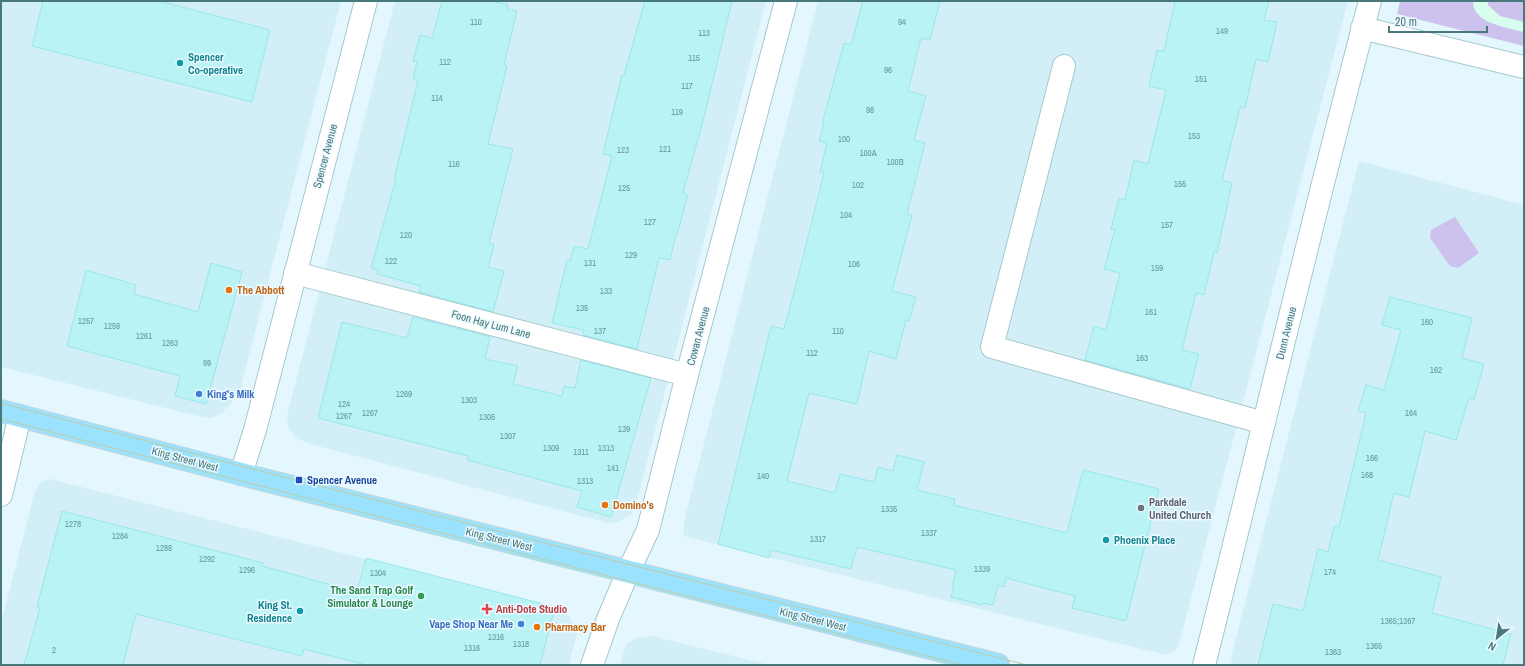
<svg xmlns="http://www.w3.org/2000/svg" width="1525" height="666" font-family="'Archivo Narrow',sans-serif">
	<rect width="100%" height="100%" fill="#e5f7fe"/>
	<g fill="#d2eff7">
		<path d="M1,1H341L239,394L221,414L211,418L202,417L1,367Z"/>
		<path d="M395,1H766L637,501L631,515L620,521L608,523L310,444L298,439L288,429L287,415Z"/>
		<path d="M818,1H1348L1242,406L1003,342L1054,62L980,352L1221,415L1237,425L1178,648L1166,655L683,536L685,517Z"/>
		<path d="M1359,161L1524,205V665H1232L1231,657Z"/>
		<path d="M50,479L555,607L569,616L577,633L569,665H1V623L35,491L41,482Z"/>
		<path d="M652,636L770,665H620L626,644L636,638Z"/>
	</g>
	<path fill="#d7fdec" d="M1400,1H1524V46L1397,14Z"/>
	<g fill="#cdc1ee">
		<path d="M1400,1H1473C1472,23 1508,28 1524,32V46L1397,14Z"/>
		<path d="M1488,1H1524V22L1500,16L1488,5Z"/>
		<path d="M1455,217L1479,253L1458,268L1450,266L1430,238L1431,230Z"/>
	</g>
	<g fill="#baf3f6" stroke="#98e7eb">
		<path d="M43,1H159L270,30L252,102L32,46Z"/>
		<path d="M442,1H491L508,5L507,9L517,11L504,65L507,66L488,144L513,149L489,243L494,245L488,267L504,271L493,312L419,292L421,286L377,274L378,270L371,268L396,179H394L418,81L413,79L417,62L413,61L420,35L432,38Z"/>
		<path d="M645,1H732L704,117L683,193L688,195L677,234H676L670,260L659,258L637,349L583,335L584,330L552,323L567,260L570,261L574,246L588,249L612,156L603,154L622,75H624Z"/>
		<path d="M863,1H940L930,40L921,38L908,91L926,96L914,140L925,143L907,214L912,215L892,291L916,297L909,321L906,320L896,359L869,351L857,404L809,393L787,481L835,493L840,474L874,482L878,467L893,471L897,455L924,462L917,490L955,499L954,505L1067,533L1083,470L1159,489L1126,621L1072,608L1075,596L1006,578L1004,587L998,585L993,605L983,603L982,605L951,597L954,587H952L956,570L857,547L851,569L771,550L769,558L718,544L771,326L784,329L797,281L824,173L820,172L827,143L819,141L824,124H822L844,43L851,45Z"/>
		<path d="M1175,1H1269L1264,20L1277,22L1268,62L1256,59L1245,108L1240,107L1222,180L1232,183L1217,253L1214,252L1204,295L1196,293L1182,350L1199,354L1190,389L1085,360L1094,326L1106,330L1120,273L1104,269L1115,230L1111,229L1119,198L1125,200L1134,160L1148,164L1166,90L1149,86L1157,50L1164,51Z"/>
		<path d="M211,263L242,272L206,404L175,396L180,376L67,346L86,270L136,285L134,294L198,312Z"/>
		<path d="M1390,297L1472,318L1462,358L1484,364L1474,400L1469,398L1456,440L1425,431L1409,497L1394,493L1378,560L1441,577L1432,613L1511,634L1503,665H1258L1273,604L1303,611L1318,549L1328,552L1334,526L1339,527L1366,413L1358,411L1366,385L1384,390L1401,330L1382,325Z"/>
		<path d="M413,317L490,337L485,359L518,366L513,384L562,396L564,386L575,388L581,360L651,378L611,517L577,507L582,491L467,460L468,456L318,418L342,322L407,338Z"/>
		<path d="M62,511L263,563L262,566L357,592L366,558L555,607L540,665H366L304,649L302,656L136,614L123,665H24L40,608L37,607Z"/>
	</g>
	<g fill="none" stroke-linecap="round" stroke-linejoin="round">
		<g stroke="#a4c9cd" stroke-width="24">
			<g id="minor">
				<path d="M1362,28L1524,67"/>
				<path d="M1064,66L992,347L1264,423"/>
				<path d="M295,273L687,375"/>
				<path d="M241,474L255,430L366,1"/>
				<path d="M1,495L20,416"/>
				<path d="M592,665L608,619L628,572L648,530L687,375L786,1"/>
				<path d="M1204,665C1260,444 1311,222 1370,1"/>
			</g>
		</g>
		<g stroke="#c4d4d4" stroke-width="24">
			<path id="major" d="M1,411L241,474L998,665"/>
		</g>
		<use href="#minor" stroke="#fff" stroke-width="22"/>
		<use href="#major" stroke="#9be2ff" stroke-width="22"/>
		<g stroke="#c1caa1" stroke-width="1">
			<path d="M1,403L276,475L1027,665"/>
			<path d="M1,419L624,580L963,665"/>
		</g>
	</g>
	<g fill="#0f9aa8" stroke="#edfaff" stroke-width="1.5">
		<circle cx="180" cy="63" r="4"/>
		<circle cx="1106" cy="540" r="4"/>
		<circle cx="300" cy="611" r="4"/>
	</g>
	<g fill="#e8710a" stroke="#edfaff" stroke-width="1.5">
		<circle cx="229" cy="290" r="4"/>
		<circle cx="605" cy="505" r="4"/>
		<circle cx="537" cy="627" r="4"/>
	</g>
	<g fill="#3f7fe0" stroke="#edfaff" stroke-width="1.5">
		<circle cx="199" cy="394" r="4"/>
		<circle cx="521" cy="624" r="4"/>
	</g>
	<rect fill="#1a4fb4" stroke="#edfaff" stroke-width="1.5" x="295" y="476" width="8" height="8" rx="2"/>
	<circle fill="#6b7280" stroke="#edfaff" stroke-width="1.5" cx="1141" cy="508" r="4"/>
	<circle fill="#2e9e5b" stroke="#edfaff" stroke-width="1.5" cx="421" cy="596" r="4"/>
	<path fill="#e0444e" stroke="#edfaff" stroke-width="1.5" d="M485 603h4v4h4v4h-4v4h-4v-4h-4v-4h4z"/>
	<g text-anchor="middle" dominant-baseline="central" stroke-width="3" stroke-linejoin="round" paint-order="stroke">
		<g font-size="9" fill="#649899">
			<text x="476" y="22">110</text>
			<text x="902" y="22">94</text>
			<text x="1222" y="31">149</text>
			<text x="704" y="33">113</text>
			<text x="694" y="58">115</text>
			<text x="445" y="62">112</text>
			<text x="888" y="70">96</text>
			<text x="1201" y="79">151</text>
			<text x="687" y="86">117</text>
			<text x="437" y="98">114</text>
			<text x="870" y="110">98</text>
			<text x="677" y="112">119</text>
			<text x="1194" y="136">153</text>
			<text x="844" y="139">100</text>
			<text x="665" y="149">121</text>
			<text x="623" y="150">123</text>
			<text x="868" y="153">100A</text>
			<text x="895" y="162">100B</text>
			<text x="454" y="164">116</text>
			<text x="1180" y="184">155</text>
			<text x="858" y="185">102</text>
			<text x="624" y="188">125</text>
			<text x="846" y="215">104</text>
			<text x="650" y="222">127</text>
			<text x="1167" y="225">157</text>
			<text x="406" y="235">120</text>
			<text x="631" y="255">129</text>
			<text x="391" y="261">122</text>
			<text x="590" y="263">131</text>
			<text x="854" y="264">106</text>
			<text x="1157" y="268">159</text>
			<text x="606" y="291">133</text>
			<text x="582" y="308">135</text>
			<text x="1151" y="312">161</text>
			<text x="86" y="321">1257</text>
			<text x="1427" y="322">160</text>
			<text x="112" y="326">1259</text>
			<text x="600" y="331">137</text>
			<text x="838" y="331">110</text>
			<text x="144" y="336">1261</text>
			<text x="170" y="343">1263</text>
			<text x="812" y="353">112</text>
			<text x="1142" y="358">163</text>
			<text x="207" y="363">99</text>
			<text x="1436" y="370">162</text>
			<text x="404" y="394">1269</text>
			<text x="469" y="400">1303</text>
			<text x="344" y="404">124</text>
			<text x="370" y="413">1267</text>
			<text x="1411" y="413">164</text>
			<text x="344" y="416">1267</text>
			<text x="487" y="417">1305</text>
			<text x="624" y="429">139</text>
			<text x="508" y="436">1307</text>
			<text x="551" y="448">1309</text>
			<text x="606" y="448">1313</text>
			<text x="581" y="452">1311</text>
			<text x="1372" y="458">166</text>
			<text x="613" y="468">141</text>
			<text x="1367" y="475">168</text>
			<text x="763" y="476">140</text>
			<text x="585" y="481">1313</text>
			<text x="889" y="509">1335</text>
			<text x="73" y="524">1278</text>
			<text x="929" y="533">1337</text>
			<text x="120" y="536">1284</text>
			<text x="818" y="539">1317</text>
			<text x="164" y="548">1288</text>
			<text x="207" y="559">1292</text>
			<text x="982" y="569">1339</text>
			<text x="247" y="570">1296</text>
			<text x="1330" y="572">174</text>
			<text x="378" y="573">1304</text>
			<text x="1398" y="621">1365;1367</text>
			<text x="496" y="637">1316</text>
			<text x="521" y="644">1318</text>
			<text x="1374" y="646">1365</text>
			<text x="472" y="648">1316</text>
			<text x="54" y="650">2</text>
			<text x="1333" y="652">1363</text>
		</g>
		<g font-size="11" font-weight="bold" fill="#0d838f" stroke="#edfaff" text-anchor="start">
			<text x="188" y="57">Spencer<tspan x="188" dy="13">Co-operative</tspan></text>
			<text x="1114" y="540">Phoenix Place</text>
			<text x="292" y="605" text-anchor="end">King St.<tspan x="292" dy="13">Residence</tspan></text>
		</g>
		<g font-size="11" fill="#47797a" stroke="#edfaff">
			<text transform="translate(325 156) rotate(-75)">Spencer Avenue</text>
			<text transform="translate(491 324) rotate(15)">Foon Hay Lum Lane</text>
			<text transform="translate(1286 333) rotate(-76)">Dunn Avenue</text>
			<text transform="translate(698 336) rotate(-75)">Cowan Avenue</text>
			<text transform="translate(185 459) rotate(15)">King Street West</text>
			<text transform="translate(499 539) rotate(14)">King Street West</text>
			<text transform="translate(813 619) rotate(14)">King Street West</text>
		</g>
		<g font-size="11" font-weight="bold" fill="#c56008" stroke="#edfaff" text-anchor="start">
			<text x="237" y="290">The Abbott</text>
			<text x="613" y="505">Domino's</text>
			<text x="545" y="627">Pharmacy Bar</text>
		</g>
		<g font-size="11" font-weight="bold" fill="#366cbe" stroke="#edfaff" text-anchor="start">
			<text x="207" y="394">King's Milk</text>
			<text x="513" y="624" text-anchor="end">Vape Shop Near Me</text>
		</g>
		<g font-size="11" font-weight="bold" fill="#164399" stroke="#edfaff" text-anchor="start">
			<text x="307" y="480">Spencer Avenue</text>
		</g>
		<g font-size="11" font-weight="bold" fill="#5b616d" stroke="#edfaff" text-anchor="start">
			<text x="1149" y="502">Parkdale<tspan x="1149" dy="13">United Church</tspan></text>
		</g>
		<g font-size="11" font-weight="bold" fill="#27864d" stroke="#edfaff" text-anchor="end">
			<text x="413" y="590">The Sand Trap Golf<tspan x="413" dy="13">Simulator &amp; Lounge</tspan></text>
		</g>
		<g font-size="11" font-weight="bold" fill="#be3a42" stroke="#edfaff" text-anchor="start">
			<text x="496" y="609">Anti-Dote Studio</text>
		</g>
	</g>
	<rect width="1525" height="666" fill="none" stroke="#47797a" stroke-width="4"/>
	<g transform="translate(1497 638) rotate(210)" stroke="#edfaff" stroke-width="3" paint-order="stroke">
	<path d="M0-3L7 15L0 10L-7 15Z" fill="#47797a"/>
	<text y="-6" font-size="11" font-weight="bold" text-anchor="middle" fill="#47797a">N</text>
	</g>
	<path d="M1389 26v6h98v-6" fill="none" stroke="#47797a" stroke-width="2"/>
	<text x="1395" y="26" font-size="12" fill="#47797a" stroke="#edfaff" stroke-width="3" paint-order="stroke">20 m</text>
</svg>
